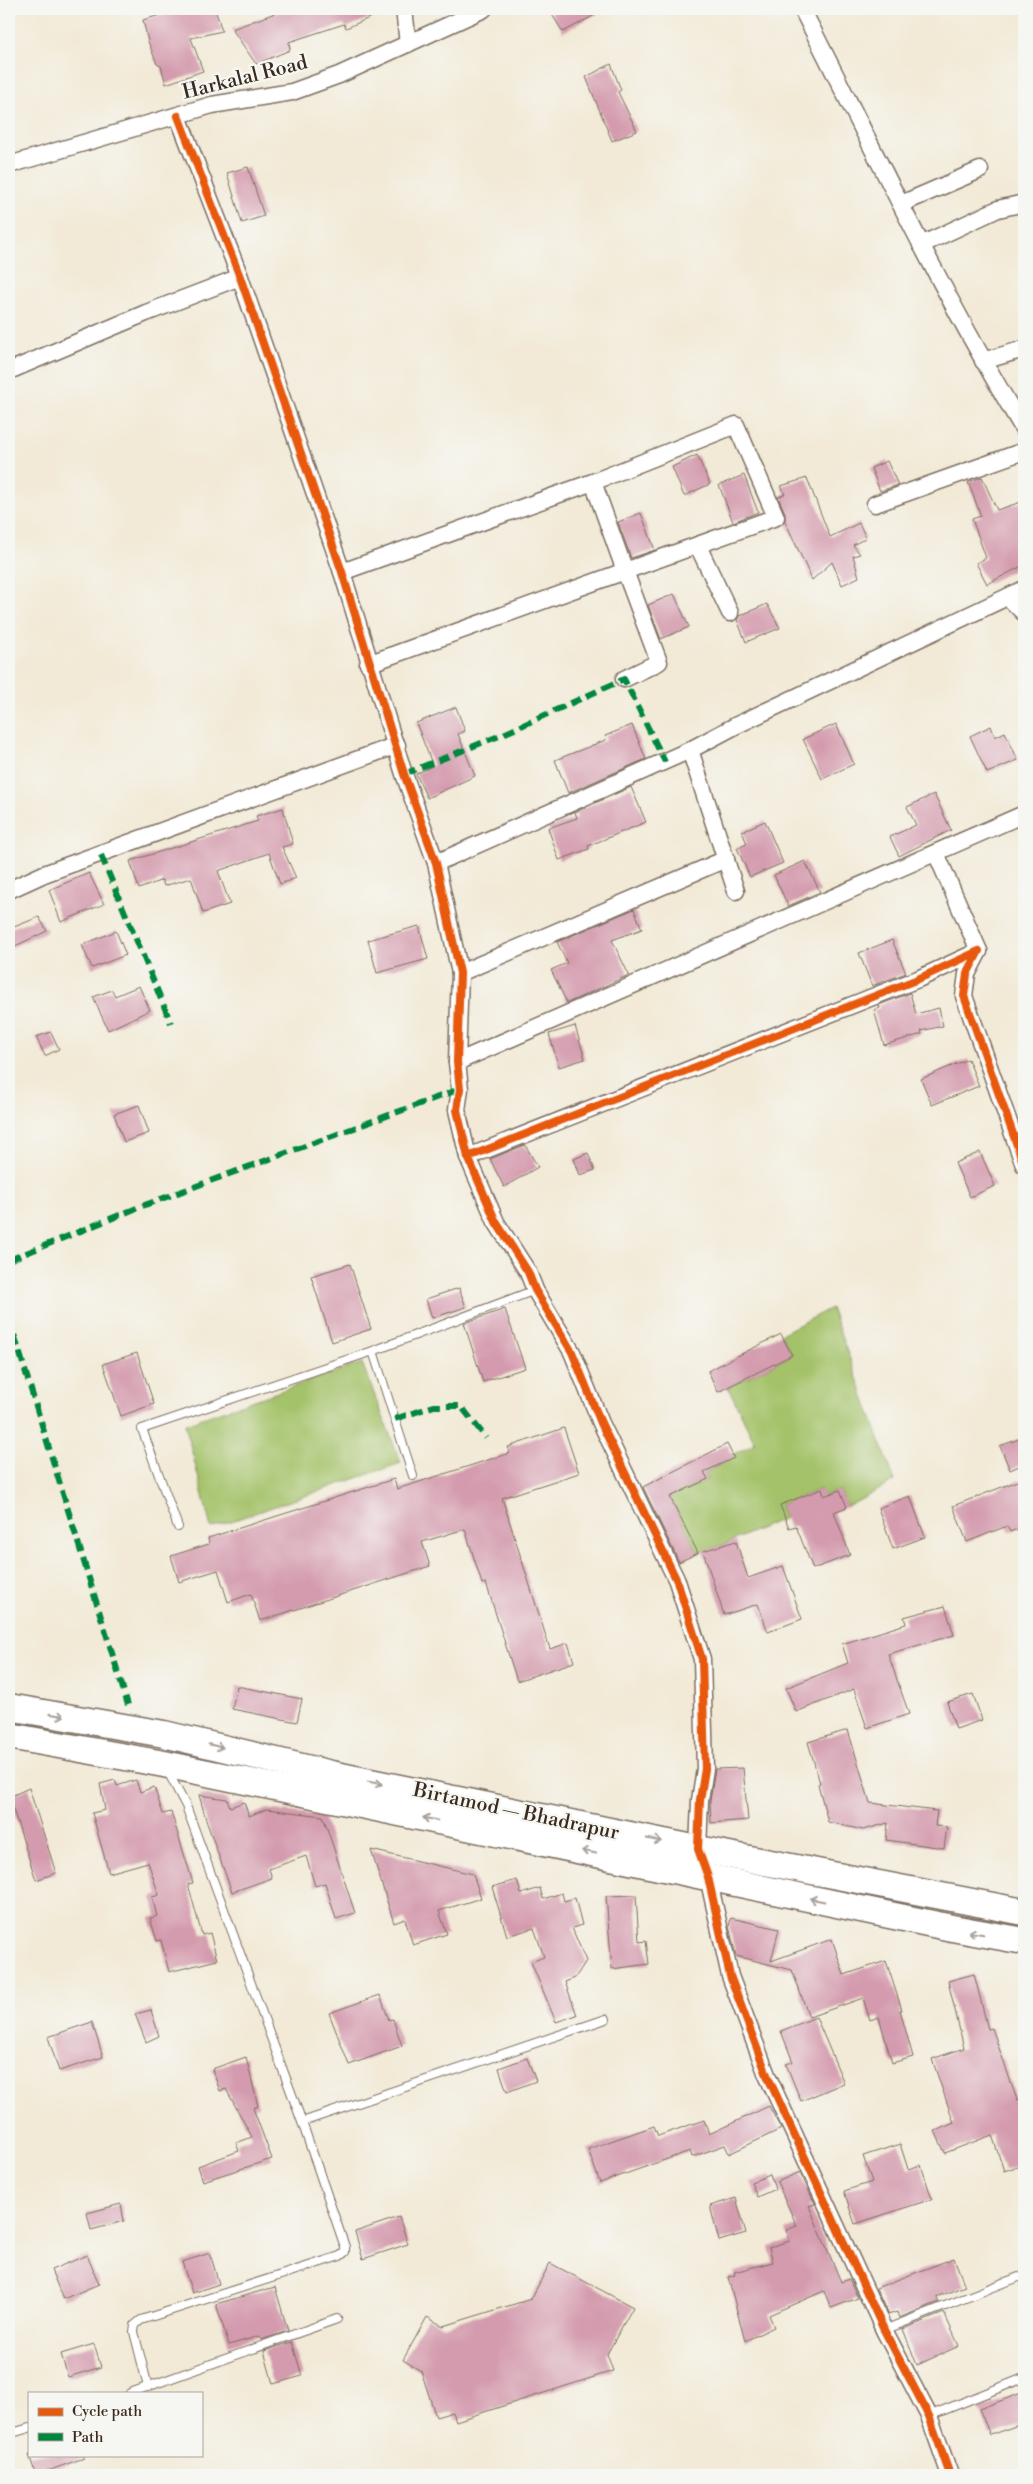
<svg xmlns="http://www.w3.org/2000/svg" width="1033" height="2484" font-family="'Libre Bodoni',serif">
	<rect width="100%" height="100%" fill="#f6f6f2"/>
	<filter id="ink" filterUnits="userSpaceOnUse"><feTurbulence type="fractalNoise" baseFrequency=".02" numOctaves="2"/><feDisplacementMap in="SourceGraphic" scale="10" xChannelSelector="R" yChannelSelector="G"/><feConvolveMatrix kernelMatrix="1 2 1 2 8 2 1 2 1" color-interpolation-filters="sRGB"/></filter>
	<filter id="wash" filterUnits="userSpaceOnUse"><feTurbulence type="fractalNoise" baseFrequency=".0096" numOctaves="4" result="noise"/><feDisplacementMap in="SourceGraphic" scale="20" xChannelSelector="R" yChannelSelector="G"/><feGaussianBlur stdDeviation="1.12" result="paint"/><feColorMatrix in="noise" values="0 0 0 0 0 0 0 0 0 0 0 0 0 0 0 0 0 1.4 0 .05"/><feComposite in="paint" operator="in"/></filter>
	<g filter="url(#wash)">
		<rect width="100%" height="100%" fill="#f2ead7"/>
		<g fill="#a4c269" stroke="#707644">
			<path d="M831,1308L895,1481L847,1507L840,1490L824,1496L821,1489L780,1505L785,1518L720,1546L698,1553L670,1497L708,1479L704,1473L733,1458L732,1455L755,1443L728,1387L792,1355L781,1334Z"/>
			<path d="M362,1363L401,1463L211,1528L185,1424Z"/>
		</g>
		<g id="blocks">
			<g fill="#d49bae">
				<path d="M180,9H215L222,31L191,38L203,71L166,84L161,66L157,64L148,41L143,20Z"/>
				<path d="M286,9H390L346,28L344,24L289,42L290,50L256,64L232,29Z"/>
				<path d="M561,9H606L563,32L551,13Z"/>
				<path d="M611,64L621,90L618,92L637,131L612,141L586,77Z"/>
				<path d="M248,167L264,216L242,223L227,173Z"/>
				<path d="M697,455L710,484L684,496L672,467Z"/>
				<path d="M887,461L898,485L880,491L871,468Z"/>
				<path d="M744,475L758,512L733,522L719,485Z"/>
				<path d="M982,477L997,510L1024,501V565L987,584L976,563L986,558L972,519L981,516L968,482Z"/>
				<path d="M807,478L830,537L859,523L866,538L853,545L860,554L853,556L859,577L842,585L832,562L812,580L785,521V513L778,497L785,494L781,486Z"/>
				<path d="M641,513L655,550L631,558L618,522Z"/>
				<path d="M674,594L689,627L661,639L648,605Z"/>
				<path d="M767,604L780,628L746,642L737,620L739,616Z"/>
				<path d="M456,707L465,731L458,734L475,776L427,798L416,774L433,766L416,723Z"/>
				<path d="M836,724L854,764L822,779L803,739Z"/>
				<path d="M632,725L646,759L568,793L555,760L606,740L605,736Z"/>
				<path d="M991,726L995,737L1005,732L1018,760L987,773L970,736Z"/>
				<path d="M631,787L646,822L588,846L589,849L559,860L548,828L577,818L575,812Z"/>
				<path d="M934,794L951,830L899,856L890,837L916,825L907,807Z"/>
				<path d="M283,808L293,844L282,847L296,878L280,884L269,853L218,871L230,904L203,913L191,878L164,886L162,880L139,889L130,861L258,821L256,816Z"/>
				<path d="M765,821L783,863L750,877L737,848L747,844L742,831Z"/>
				<path d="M805,861L820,892L788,906L774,875Z"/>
				<path d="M89,873L104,904L61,922L49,890Z"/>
				<path d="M634,909L642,929L612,940L629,975L567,1003L551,970L567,963L557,942Z"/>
				<path d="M39,917L47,931L9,949V929Z"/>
				<path d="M419,926L428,959L377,973L368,940Z"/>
				<path d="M116,931L126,955L92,968L82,945Z"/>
				<path d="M892,940L906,973L872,986L859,953Z"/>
				<path d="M139,986L150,1010L108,1030L93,997L112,990L115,996Z"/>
				<path d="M910,993L916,1014L939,1008L943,1026L921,1031L922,1034L884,1045L874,1010L880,1008L879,1005Z"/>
				<path d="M575,1026L585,1059L559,1067L549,1034Z"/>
				<path d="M51,1032L59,1049L45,1056L36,1037Z"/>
				<path d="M968,1059L979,1086L932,1105L921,1079Z"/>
				<path d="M139,1105L149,1133L124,1142L114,1114Z"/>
				<path d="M525,1145L538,1167L504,1187L490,1159Z"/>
				<path d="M980,1152L995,1186L970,1197L955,1163Z"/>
				<path d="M588,1153L595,1170L580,1175L574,1159Z"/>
				<path d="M350,1264L371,1329L332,1342L311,1276Z"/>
				<path d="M459,1288L466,1307L432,1318L426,1299Z"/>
				<path d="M505,1309L525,1368L483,1382L464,1323Z"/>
				<path d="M781,1334L792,1355L718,1392L708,1371Z"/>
				<path d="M137,1353L154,1404L121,1416L103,1364Z"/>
				<path d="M564,1428L579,1473L502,1498L550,1649L568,1643L574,1662L517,1681L486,1583L482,1584L465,1529L422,1542L430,1566L260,1621L251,1594L228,1602L218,1570L179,1582L171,1556L209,1544L208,1538L394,1479L397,1489L510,1453L508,1447Z"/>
				<path d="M1024,1437V1464L1010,1470L1000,1446Z"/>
				<path d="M727,1444L734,1458L704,1472L708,1479L670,1497L698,1553L679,1562L643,1487Z"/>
				<path d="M1020,1480L1024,1491V1526L1010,1532L1007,1526L967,1542L953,1506Z"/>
				<path d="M822,1489L824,1496L840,1490L847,1507L834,1512L850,1555L813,1569L796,1526L789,1528L780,1505Z"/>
				<path d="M910,1496L925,1537L893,1549L878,1508Z"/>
				<path d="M736,1541L748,1578L783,1566L802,1619L768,1632L758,1604L724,1615L703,1551Z"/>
				<path d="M945,1606L954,1635L888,1654L909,1714L867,1728L854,1689L796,1712L786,1688L848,1663L842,1644L906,1624L904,1617Z"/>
				<path d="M237,1686L302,1699L297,1722L232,1709Z"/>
				<path d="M973,1694L982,1720L956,1729L947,1702Z"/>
				<path d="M848,1730L870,1803L937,1811L935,1826L947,1827L944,1848L886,1840L888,1823L863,1830L828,1822L818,1784L820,1783L808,1742Z"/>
				<path d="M743,1768L748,1820L711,1823L710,1801L715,1769Z"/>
				<path d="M115,1780L117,1786L136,1780L140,1792L154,1787L163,1814L171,1812L193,1883L188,1884L202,1935L210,1933L217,1960L169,1972L161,1940L157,1941L150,1918L157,1916L152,1897L159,1895L148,1862L109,1873L92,1813L105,1810L100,1784Z"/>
				<path d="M29,1788L56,1873L36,1880L9,1797Z"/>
				<path d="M199,1795L227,1799L230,1807L244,1802L249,1816L267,1809L323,1816L355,1913L336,1919L325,1883L315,1886L306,1856L269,1869L272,1878L232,1892L207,1823Z"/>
				<path d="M371,1850L473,1874L481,1898L439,1911L447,1934L413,1945L405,1919L394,1923Z"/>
				<path d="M517,1880L521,1894L540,1888L543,1899L562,1893L564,1901L575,1898L582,1925L572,1928L586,1961L575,1978L565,1982L577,2015L556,2022L531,1962L544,1957L534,1928L507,1936L492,1887Z"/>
				<path d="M636,1895L639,1942L646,1941L649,1964L612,1969L606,1896Z"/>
				<path d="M731,1918L779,1929L771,1961L832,1939L844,1975L886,1961L902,2010H900L913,2057L892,2063L879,2017L870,2020L863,1998L809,2017L792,1970L736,1956L729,1926Z"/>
				<path d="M974,1974L988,2029L992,2028L1017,2100L1024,2098V2164L1004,2171L992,2135L945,2153L935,2131L954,2123L932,2059L964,2048L948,1981Z"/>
				<path d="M380,1995L389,2020L393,2019L402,2046L349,2065L329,2013Z"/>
				<path d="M151,2010L159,2036L146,2042L135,2014Z"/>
				<path d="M816,2017L844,2083L801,2101L786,2064L793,2062L781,2031Z"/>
				<path d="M92,2022L103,2057L59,2071L48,2037Z"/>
				<path d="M246,2057L258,2106L253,2108L272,2159L203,2181L198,2166L239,2151L236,2143L252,2137L226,2089L220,2091L212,2069Z"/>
				<path d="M527,2058L536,2081L507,2092L499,2068Z"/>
				<path d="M769,2106L781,2129L729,2154L725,2145L692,2157L690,2151L600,2183L588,2149L654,2126L658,2136L704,2120L709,2134Z"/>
				<path d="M900,2144L908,2169L921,2165L932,2199L855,2224L844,2191L872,2182L863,2156Z"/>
				<path d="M800,2172L815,2204L809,2206L841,2282L849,2279L858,2298L831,2308L824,2291L769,2315L774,2327L745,2341L728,2277L735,2275L734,2272L773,2262L769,2247L790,2241L786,2230L797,2226L777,2182Z"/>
				<path d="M770,2175L775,2189L757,2197L751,2182Z"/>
				<path d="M736,2198L746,2233L719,2241L710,2206Z"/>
				<path d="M121,2204L124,2221L91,2230L87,2213Z"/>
				<path d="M399,2217L408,2244L363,2259L355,2232Z"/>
				<path d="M210,2253L219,2284L192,2293L182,2262Z"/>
				<path d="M87,2255L99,2284L63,2299L51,2270Z"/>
				<path d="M954,2258L965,2286L936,2297L939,2302L899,2318L897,2312L888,2315L876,2288Z"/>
				<path d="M550,2263L633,2307L607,2354L613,2371L456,2421L453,2412L436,2417L421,2371L403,2360L427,2317L443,2326L531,2299Z"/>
				<path d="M275,2287L288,2331L261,2340L259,2336L229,2345L216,2304Z"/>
				<path d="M944,2313L959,2346L917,2365L903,2329Z"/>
				<path d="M292,2342L302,2376L273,2384L264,2351Z"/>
				<path d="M94,2344L101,2367L68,2377L61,2354Z"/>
				<path d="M1024,2392V2423L990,2435L979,2409Z"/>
				<path d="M29,2455H84V2458L36,2475Z"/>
			</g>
		</g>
	</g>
	<g filter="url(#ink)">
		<use href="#blocks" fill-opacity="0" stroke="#7b6d5f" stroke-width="1"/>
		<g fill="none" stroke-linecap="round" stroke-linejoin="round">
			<g stroke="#7b6d5f" stroke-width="10">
				<g id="service">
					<path d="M373,1351L413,1476"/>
					<path d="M178,1527L142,1429L373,1351L535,1290"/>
					<path d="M302,2122L606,2019"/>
					<path d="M884,2330L1024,2275"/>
					<path d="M148,2387L134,2332L135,2325L141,2320L340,2256L345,2252V2247L302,2122L186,1806L167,1770"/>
					<path d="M130,2393L337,2319"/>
					<path d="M929,2416L1024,2378"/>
					<path d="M9,2434L29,2428"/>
				</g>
			</g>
			<g stroke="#7b6d5f" stroke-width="19">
				<g id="minor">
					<path d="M404,9L408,44"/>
					<path d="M802,9C874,150 942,294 1024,430"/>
					<path d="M178,116L240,277L342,572L404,774L436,863L460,973L457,1062L460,1089L457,1110L468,1157L496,1222L528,1272L535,1290L572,1352L601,1423L677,1581L702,1659L705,1769L700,1800L698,1849L708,1877L730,1976L767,2075L884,2330L929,2416L950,2475"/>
					<path d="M9,165L212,105L292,92L339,75L484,9"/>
					<path d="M901,204L980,170"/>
					<path d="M921,245L998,209L1024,203"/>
					<path d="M983,361L1024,349"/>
					<path d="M9,371L146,313L240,277"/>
					<path d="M736,425L776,517L625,571L593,482Z"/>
					<path d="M875,504L1024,451"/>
					<path d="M698,546L730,613"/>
					<path d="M342,572L593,482"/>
					<path d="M1008,597L1024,613"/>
					<path d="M368,664L625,571L659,662L624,679"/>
					<path d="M690,750L737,725L1024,589"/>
					<path d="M936,853L979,951"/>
					<path d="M436,863L690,750L736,891"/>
					<path d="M9,890L44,874L397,745"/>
					<path d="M460,973L726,859"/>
					<path d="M457,1062L1024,814"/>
					<path d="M468,1157L918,979L979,951L967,974L964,996L1024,1165"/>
				</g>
			</g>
			<g stroke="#7b6d5f" stroke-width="29">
				<g id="primary">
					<path d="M9,1707L164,1734L331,1774L698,1849L1024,1912"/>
					<path d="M9,1736L164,1764L952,1928L1024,1941"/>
				</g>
			</g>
			<use href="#service" stroke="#fff" stroke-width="8"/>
			<use href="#minor" stroke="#fff" stroke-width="16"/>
			<use href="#primary" stroke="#fff" stroke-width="26"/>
			<g stroke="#00873e" stroke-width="6" stroke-dasharray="12 6" stroke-linecap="butt">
				<path d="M404,774L499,736L624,679L665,762"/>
				<path d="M101,855L171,1023"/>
				<path d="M9,1260L142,1206L460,1089"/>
				<path d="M9,1318L128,1705"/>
				<path d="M395,1419L434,1406H461L486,1438"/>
			</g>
			<g stroke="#f6f6f2" stroke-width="11">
				<g id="cycleway">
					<path d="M178,116L240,277L342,572L404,774L436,863L460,973L457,1062L460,1089L457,1110L468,1157L496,1222L528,1272L535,1290L572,1352L601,1423L677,1581L702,1659L705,1769L700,1800L698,1849L708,1877L730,1976L767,2075L884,2330L929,2416L950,2475"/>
					<path d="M468,1157L918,979L979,951L967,974L964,996L1024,1165"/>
				</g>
			</g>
			<use href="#cycleway" stroke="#e8590c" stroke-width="8"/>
		</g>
		<defs><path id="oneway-shaft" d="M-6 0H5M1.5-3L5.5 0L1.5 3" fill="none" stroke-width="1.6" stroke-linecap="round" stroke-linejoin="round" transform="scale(1.25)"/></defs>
		<g stroke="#a79f9a">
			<use href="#oneway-shaft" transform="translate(57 1715) rotate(10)"/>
			<use href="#oneway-shaft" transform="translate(216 1746) rotate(14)"/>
			<use href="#oneway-shaft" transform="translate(375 1783) rotate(12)"/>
			<use href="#oneway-shaft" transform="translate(430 1819) rotate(-168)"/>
			<use href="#oneway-shaft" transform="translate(654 1840) rotate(12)"/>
			<use href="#oneway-shaft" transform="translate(589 1852) rotate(-168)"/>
			<use href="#oneway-shaft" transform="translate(817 1900) rotate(-168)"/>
			<use href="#oneway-shaft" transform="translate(976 1933) rotate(-170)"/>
		</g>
	</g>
	<g text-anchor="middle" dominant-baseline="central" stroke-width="5" stroke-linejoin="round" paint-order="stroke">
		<g font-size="20" fill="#3b2a1e" stroke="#f6f6f2">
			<text transform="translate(245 78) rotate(-14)">Harkalal Road</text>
			<text transform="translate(516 1812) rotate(12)">Birtamod — Bhadrapur</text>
		</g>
	</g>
	<rect width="1033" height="2484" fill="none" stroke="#f6f6f2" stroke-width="30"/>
	<rect x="28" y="2392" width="175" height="65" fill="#f6f6f2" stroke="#aba49d"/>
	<rect x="38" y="2408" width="25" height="8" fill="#e8590c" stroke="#aba49d"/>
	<text x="72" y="2416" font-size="15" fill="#3b2a1e">Cycle path</text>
	<rect x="38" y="2433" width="25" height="8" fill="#00873e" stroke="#aba49d"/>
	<text x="72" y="2442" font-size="15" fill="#3b2a1e">Path</text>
</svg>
